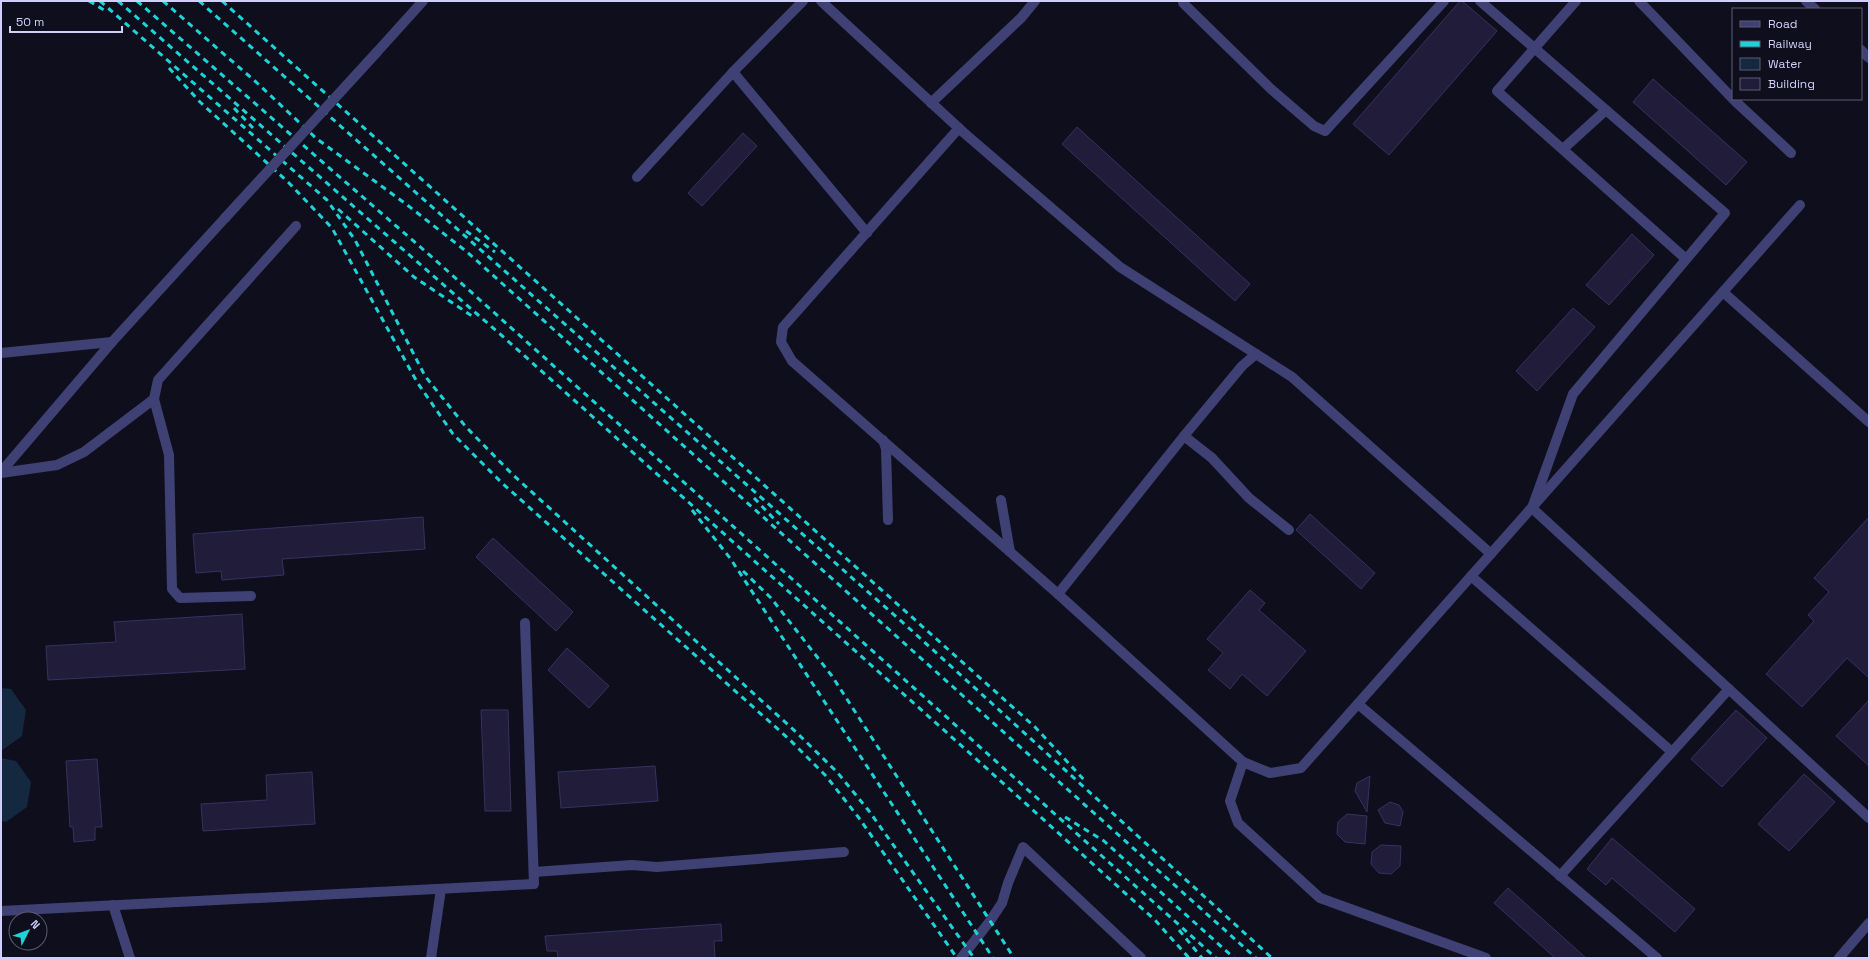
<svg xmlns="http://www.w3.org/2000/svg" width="1870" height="959" font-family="'Space Grotesk',sans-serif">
	<rect width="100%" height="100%" fill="#0f0e1c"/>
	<g fill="#14283f">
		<path d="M1,688L11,689L26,710L22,736L1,751Z"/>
		<path d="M1,758L16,761L31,782L27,807L6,822L1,821Z"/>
	</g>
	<g fill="#201c3a" stroke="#373163">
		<path d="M1460,1H1462L1497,31L1389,155L1353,124Z"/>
		<path d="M1653,79L1747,162L1726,185L1633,102Z"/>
		<path d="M1077,127L1250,284L1235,301L1062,144Z"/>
		<path d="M743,133L757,146L702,206L688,193Z"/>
		<path d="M1632,234L1654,255L1609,305L1586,285Z"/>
		<path d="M1573,308L1595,327L1537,391L1516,371Z"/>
		<path d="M1310,514L1375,573L1361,589L1296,530Z"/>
		<path d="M423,517L425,549L282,559L284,575L222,580L221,571L196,573L193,534Z"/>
		<path d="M1869,517V678L1847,658L1802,707L1766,674L1814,621L1808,615L1829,592L1814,578Z"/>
		<path d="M493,538L573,612L556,631L476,557Z"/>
		<path d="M1250,590L1265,603L1259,610L1306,651L1267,696L1242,674L1230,689L1208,670L1223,653L1207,639Z"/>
		<path d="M242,614L245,669L48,680L46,646L116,642L114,622Z"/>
		<path d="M567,648L609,686L589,708L548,670Z"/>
		<path d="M1869,700V766L1836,736Z"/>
		<path d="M481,710H508L511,811H485Z"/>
		<path d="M1736,710L1767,738L1722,787L1691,759Z"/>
		<path d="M97,759L102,827H95V840L74,842L73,827H70L66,761Z"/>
		<path d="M655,766L658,801L561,808L558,772Z"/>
		<path d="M312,772L315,824L203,831L201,804L267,800L266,775Z"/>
		<path d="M1804,774L1835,802L1789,851L1758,824Z"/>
		<path d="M1370,776L1367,812L1355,791L1357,783Z"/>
		<path d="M1390,802L1399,805L1403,812L1400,826L1385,823L1378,810Z"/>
		<path d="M1347,814L1367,816L1365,844L1345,842L1337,834L1338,822Z"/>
		<path d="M1612,838L1695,909L1675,932L1612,878L1606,885L1587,869Z"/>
		<path d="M1381,845L1401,846L1400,866L1391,874L1379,873L1371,864L1372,852Z"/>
		<path d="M1508,888L1586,958H1555L1494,903Z"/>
		<path d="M721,924L722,941H714L715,958H558L557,951H547L545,936Z"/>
	</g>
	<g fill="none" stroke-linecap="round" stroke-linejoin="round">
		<g stroke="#3f4175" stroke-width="10">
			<path d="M821,1L963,132L1120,267L1292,377L1491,554"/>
			<path d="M1183,1V3L1271,89L1314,126L1325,131L1444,1"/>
			<path d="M1480,1L1725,213L1573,394L1532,508L1869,818"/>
			<path d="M1576,1L1497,91L1686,259"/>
			<path d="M1639,1L1735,101L1791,153"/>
			<path d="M1806,1L1815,9"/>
			<path d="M1861,50L1869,58"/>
			<path d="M377,52L423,1"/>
			<path d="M733,72L867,233"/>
			<path d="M931,103L1021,18L1035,1"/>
			<path d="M959,128L783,327L781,342L792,361L1058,594L1243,762L1270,773L1301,768L1800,205"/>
			<path d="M1563,149L1606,110"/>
			<path d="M637,177L733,72L803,1"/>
			<path d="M1723,292L1869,422"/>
			<path d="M1,353L112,342"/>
			<path d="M1184,436L1212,458L1249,498L1289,530"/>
			<path d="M883,440L886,449L888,520"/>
			<path d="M1,472L112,342L225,218"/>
			<path d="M1,473L57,465L84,452L154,399"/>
			<path d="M1001,500L1010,552"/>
			<path d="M1471,576L1672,752"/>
			<path d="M1058,594L1184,436L1242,366L1256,354"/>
			<path d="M251,596L180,598L172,589L169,455L154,399L158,380L296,226"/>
			<path d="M1358,704L1657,958"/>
			<path d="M1243,762L1230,801L1238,823L1320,898L1486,958"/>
			<path d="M534,872L632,865L657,867L844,852"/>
			<path d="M1560,876L1729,689"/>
			<path d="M113,905L130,958"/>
			<path d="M1,911L534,884L525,623"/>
			<path d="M431,958L441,889"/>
			<path d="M961,958L990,921L1002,903L1008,883L1023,847L1141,958"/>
			<path d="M1839,958L1869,923"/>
		</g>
		<g stroke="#1cd4d7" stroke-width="3" stroke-dasharray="6 5" stroke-linecap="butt">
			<path d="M89,1L104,10"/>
			<path d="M100,1L327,200L355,240L425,376L466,427L512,474L796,732L837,772L869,811L974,958"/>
			<path d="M118,1L500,334L964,748L1155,920L1189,958"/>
			<path d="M137,1L433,258L1216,958"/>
			<path d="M163,1L256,82L317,139L406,204L467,252L1256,958"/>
			<path d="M199,1L910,629L1272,958"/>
			<path d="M222,1L1035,727L1086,782"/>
			<path d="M169,68L200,102L289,183L332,228L417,382L453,434L502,483L789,739L826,776L859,818L957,958"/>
			<path d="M234,108L253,128"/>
			<path d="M338,209L414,277L472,316"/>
			<path d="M466,231L495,252"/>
			<path d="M754,498L779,524"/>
			<path d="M692,510L730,558L993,958"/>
			<path d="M743,571L771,598L832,676L1014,958"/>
			<path d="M1065,817L1104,841L1234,958"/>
			<path d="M1179,930L1202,958"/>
		</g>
		<path stroke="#3f4175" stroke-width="10" d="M225,218L377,52"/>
	</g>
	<rect width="1870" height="959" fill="none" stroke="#d0cff9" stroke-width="4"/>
	<rect x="1732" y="8" width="130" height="92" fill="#0f0e1c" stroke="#5c5b74"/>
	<rect x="1740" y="21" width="20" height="6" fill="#3f4175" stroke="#5c5b74"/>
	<text x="1768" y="28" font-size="12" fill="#d0cff9">Road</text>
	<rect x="1740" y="41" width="20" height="6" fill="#1cd4d7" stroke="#5c5b74"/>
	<text x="1768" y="48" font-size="12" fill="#d0cff9">Railway</text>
	<rect x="1740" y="58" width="20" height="12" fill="#14283f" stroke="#5c5b74"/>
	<text x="1768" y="68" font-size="12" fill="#d0cff9">Water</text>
	<rect x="1740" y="78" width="20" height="12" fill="#201c3a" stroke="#5c5b74"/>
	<text x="1768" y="88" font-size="12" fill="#d0cff9">Building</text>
	<g transform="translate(28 931) rotate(48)"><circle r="19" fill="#0f0e1c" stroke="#5c5b74"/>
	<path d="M0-3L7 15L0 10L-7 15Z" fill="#1cd4d7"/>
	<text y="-6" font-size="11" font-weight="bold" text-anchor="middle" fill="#d0cff9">N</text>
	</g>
	<path d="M10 26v6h112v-6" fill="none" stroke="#d0cff9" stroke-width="2"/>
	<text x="16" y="26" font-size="12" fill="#d0cff9" stroke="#0f0e1c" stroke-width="3" paint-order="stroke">50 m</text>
</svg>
